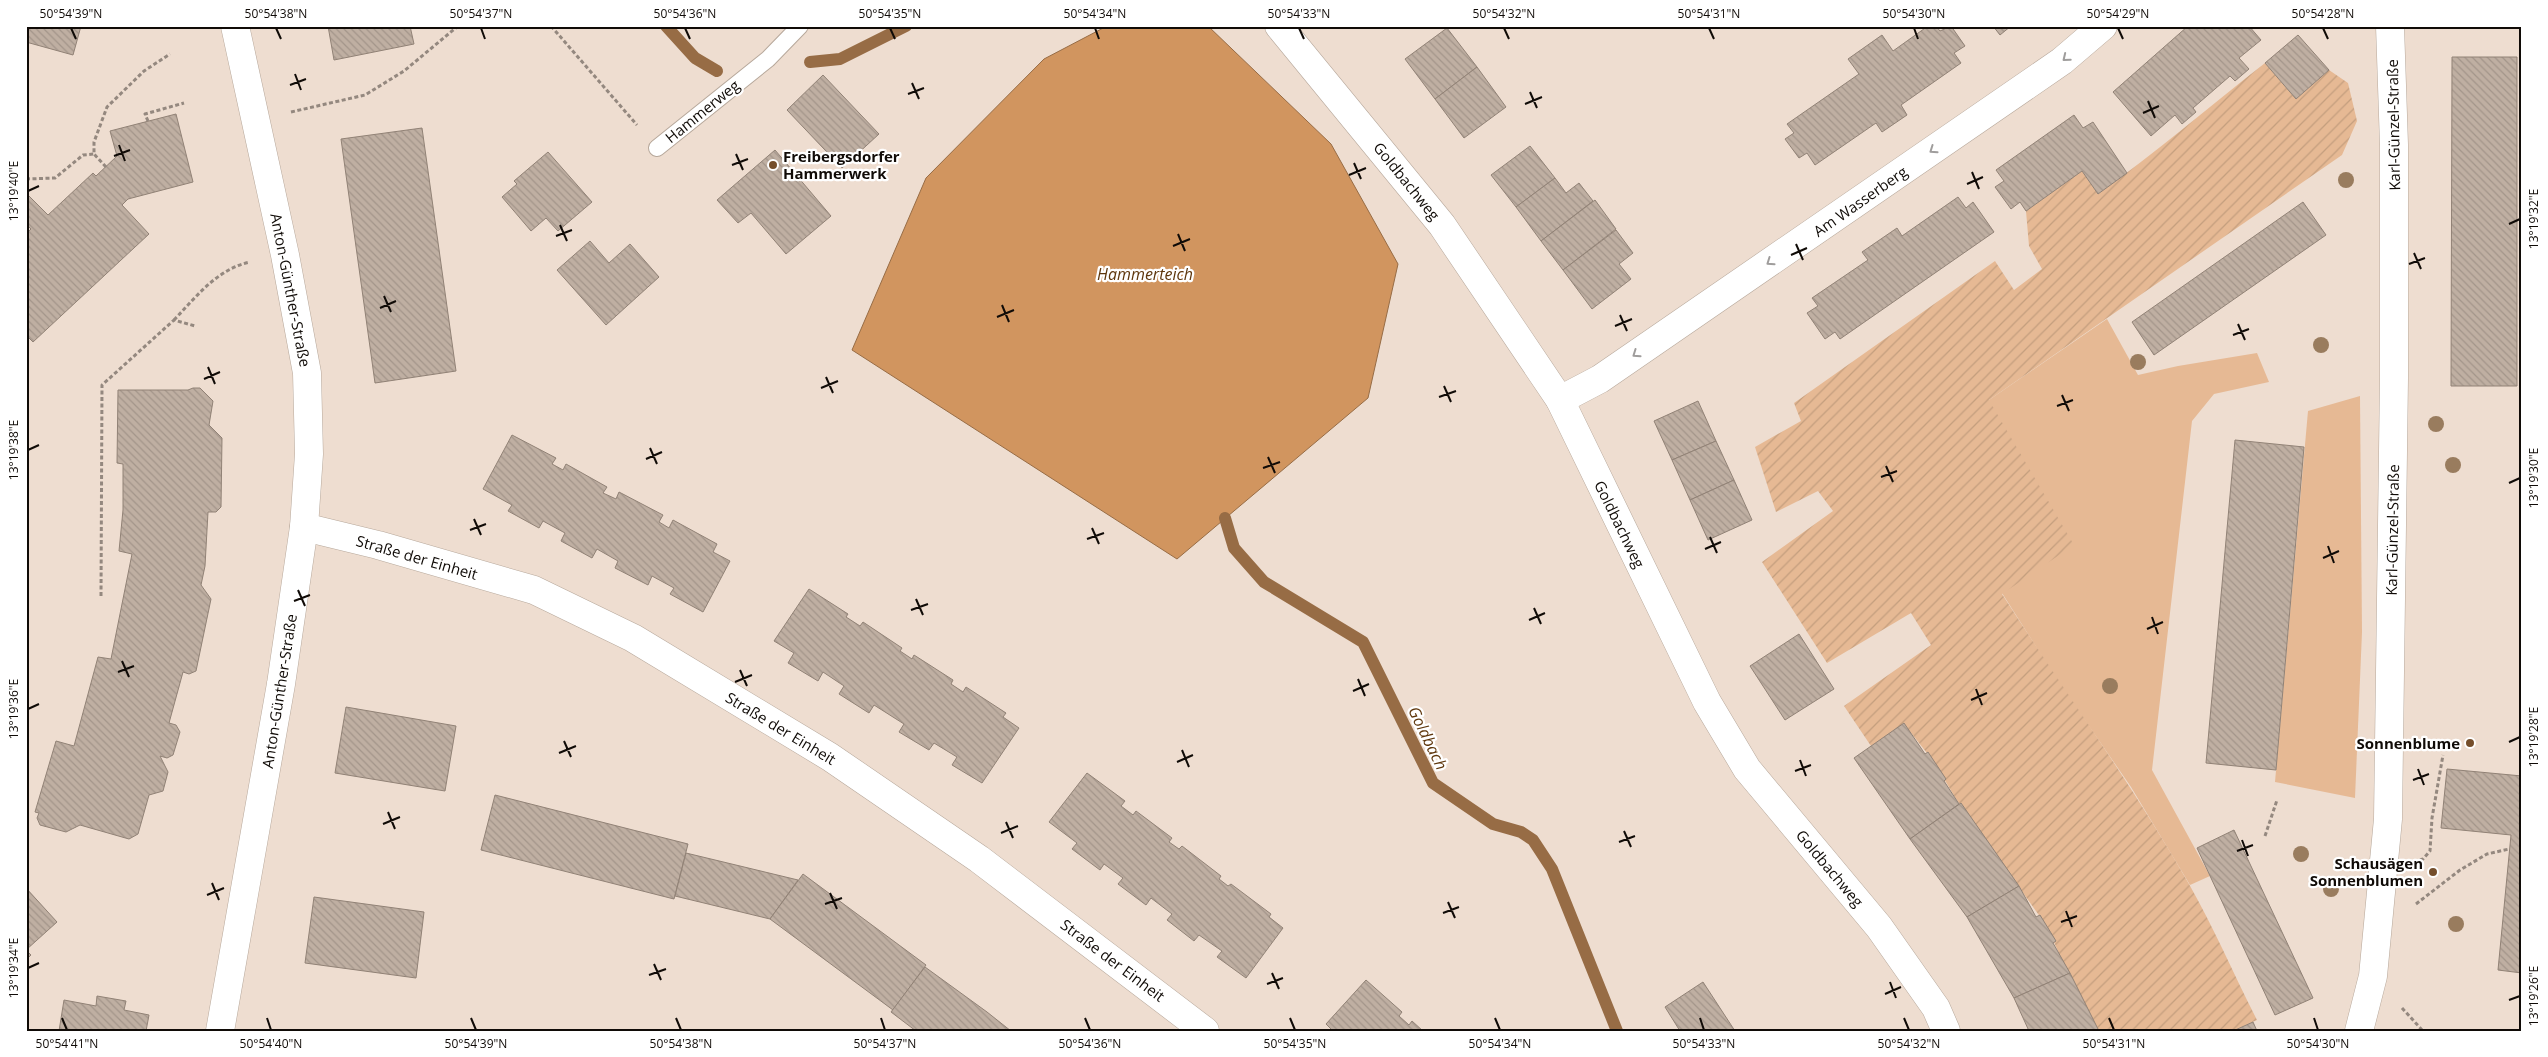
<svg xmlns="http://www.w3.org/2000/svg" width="2548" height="1057" font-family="'Open Sans',sans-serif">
	<defs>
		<pattern id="garden-furrows" width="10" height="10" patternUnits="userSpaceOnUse" patternTransform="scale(1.25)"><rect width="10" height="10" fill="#e6b994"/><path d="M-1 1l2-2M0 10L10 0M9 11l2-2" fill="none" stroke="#c49e7e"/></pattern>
		<pattern id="building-back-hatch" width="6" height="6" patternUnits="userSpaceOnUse" patternTransform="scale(1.25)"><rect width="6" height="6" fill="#bfafa2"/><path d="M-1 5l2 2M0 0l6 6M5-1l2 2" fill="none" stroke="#a3958a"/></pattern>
	</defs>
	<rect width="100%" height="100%" fill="#eeddd0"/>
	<g fill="#e6b994">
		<path d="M2107,319L2138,375L2178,366L2257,353L2269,382L2214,394L2192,421L2152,770L2210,876L2190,885L2131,787L2058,681L2002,593L1989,400Z"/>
		<path d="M2360,396L2362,632L2355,798L2275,782L2308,411Z"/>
	</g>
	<path fill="url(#garden-furrows)" d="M2265,63L2296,99L2329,70L2348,83L2357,121L2342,155L1989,400L2074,545L2002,594C2064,691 2132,784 2189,884C2214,928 2234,975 2257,1020L2233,1031H2092L2048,928L1956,799L1934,762L1904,724L1871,746L1844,706L1931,645L1911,613L1827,663L1762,562L1833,511L1818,491L1776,512L1755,447L1801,421L1794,403L1995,261L2014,290L2042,269L2029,246L2026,211L2082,171L2098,194C2155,153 2209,107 2265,63Z"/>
	<path fill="#d1955f" stroke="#976c45" d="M1107,26H1208L1331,144L1398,264L1368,398L1177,559L852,350L926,178L1044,59Z"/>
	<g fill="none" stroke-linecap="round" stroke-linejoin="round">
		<g stroke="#976c45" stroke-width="12">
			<path d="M666,26L695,58L717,71"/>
			<path d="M810,62L840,59L906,26"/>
			<path d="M1225,518L1234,548L1264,582L1363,642L1433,783L1493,824L1521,832L1533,840L1552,869L1617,1031"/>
		</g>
	</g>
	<g fill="url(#building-back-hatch)" stroke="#918276">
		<path d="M26,26H81L73,55L26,42Z"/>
		<path d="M328,26H410L414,44L334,60Z"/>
		<path d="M1928,26H1936L1940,31L1951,26L1965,46L1954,53L1961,63L1901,105L1907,115L1882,132L1876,123L1815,165L1807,153L1799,158L1785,139L1794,133L1787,124L1859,74L1848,59L1882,35L1893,51Z"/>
		<path d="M1993,26H2011L2000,35Z"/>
		<path d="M2188,26H2249L2261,40L2239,58L2249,69L2235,81L2230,76L2193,108L2196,112L2182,124L2175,115L2151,136L2113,92Z"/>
		<path d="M1447,28L1477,67L1435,99L1405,59Z"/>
		<path d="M2298,35L2329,70L2296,99L2265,63Z"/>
		<path d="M2452,57H2517V386H2451Z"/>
		<path d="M1477,67L1506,107L1464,138L1435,99Z"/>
		<path d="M823,75L879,134L842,168L787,110Z"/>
		<path d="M176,114L193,182L128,199L122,205L149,234L33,342L26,335V234L31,229L26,224V193L48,215L93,173L96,176L117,156L110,131Z"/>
		<path d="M2074,115L2083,128L2093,122L2127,173L2098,194L2082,171L2026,211L2020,202L2011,209L1995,187L2004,181L1996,170Z"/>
		<path d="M422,128L456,371L375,383L341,139Z"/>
		<path d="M1530,146L1555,178L1516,207L1491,175Z"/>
		<path d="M775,150L831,216L786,254L751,213L738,223L717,200Z"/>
		<path d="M548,152L592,202L558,231L546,218L531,231L502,197L517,184L514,181Z"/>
		<path d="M1555,178L1566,193L1579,183L1593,201L1541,241L1516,207Z"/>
		<path d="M1958,197L1966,208L1973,202L1994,232L1840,339L1835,332L1825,339L1807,313L1818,306L1812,298L1868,260L1862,252L1897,228L1902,236Z"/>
		<path d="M1595,200L1616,229L1563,270L1541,241Z"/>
		<path d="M2303,202L2326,235L2154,355L2132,322Z"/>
		<path d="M1616,230L1633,253L1619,264L1631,279L1592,309L1563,270Z"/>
		<path d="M590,241L609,263L630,244L659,277L606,325L557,270Z"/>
		<path d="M193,388H200L213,401L209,425L222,438L221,507L216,512H208L205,566L201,585L211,599L196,671L189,674L183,672L169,723L176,725L180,732L173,755L167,758L160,756L168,772L163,791L149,795L138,834L129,839L80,825L66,832L40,825L37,818L39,813L35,812L56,741L74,746L98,657L111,659L132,554L119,551L123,510V464L117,463L118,390H188Z"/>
		<path d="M1698,401L1716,441L1672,460L1654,421Z"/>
		<path d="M512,435L556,458L552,464L563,470L566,464L607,487L603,493L616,499L619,492L663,515L659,522L669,528L673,520L717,544L713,552L730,561L703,612L670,594L674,588L652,576L648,585L615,568L618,561L597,549L592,558L561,541L565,533L543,521L539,528L508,511L512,505L483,489Z"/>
		<path d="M2235,440L2304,447L2276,770L2206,763Z"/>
		<path d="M1716,441L1734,480L1690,500L1672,460Z"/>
		<path d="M1734,480L1752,520L1708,540L1690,500Z"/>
		<path d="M809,589L848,614L846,617L860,626L863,622L902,648L900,651L912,659L914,655L953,680L951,684L963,692L966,687L1006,713L1003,717L1019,728L982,783L952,765L957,757L934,743L929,750L899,732L904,724L874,705L869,713L839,694L844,686L823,672L818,681L788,663L794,653L774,641Z"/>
		<path d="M1799,634L1834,689L1785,720L1750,666Z"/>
		<path d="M346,707L456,726L445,791L335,773Z"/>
		<path d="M1904,723L1925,754L1928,752L1946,779L1944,781L1959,804L1910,839L1854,758Z"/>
		<path d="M2447,769L2522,776V973L2498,970L2511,835L2441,828Z"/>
		<path d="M1087,773L1125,801L1121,806L1133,815L1136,811L1172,838L1169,842L1179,849L1182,846L1221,876L1219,879L1228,886L1231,884L1271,914L1269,917L1283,928L1246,978L1217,957L1222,951L1199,935L1194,941L1167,920L1172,914L1151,898L1146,905L1118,884L1123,878L1104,864L1100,870L1072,849L1077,843L1049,822Z"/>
		<path d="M495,795L688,844L674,899L481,850Z"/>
		<path d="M1961,803L2019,886L1967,917L1910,839Z"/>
		<path d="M2234,830L2313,998L2275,1015L2197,848Z"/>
		<path d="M686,853L798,880L770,919L675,896Z"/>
		<path d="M803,874L926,965L893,1010L770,919Z"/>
		<path d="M2019,886L2036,917L2040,915L2056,941L2053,943L2070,973L2014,998L1967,917Z"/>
		<path d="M26,888L57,922L26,950L31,955L26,960Z"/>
		<path d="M314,897L424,912L416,978L305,963Z"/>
		<path d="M925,967L987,1012L1011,1031H916L891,1012Z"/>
		<path d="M2070,973L2099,1031H2029L2014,998Z"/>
		<path d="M1366,980L1402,1012L1399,1016L1409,1025L1412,1021L1423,1031H1333L1326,1024Z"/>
		<path d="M1703,982L1735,1031H1680L1665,1007Z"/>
		<path d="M97,996L126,1001L124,1010L149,1015L146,1031H59L64,1000L96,1006Z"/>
		<path d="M2253,1022L2257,1031H2233Z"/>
	</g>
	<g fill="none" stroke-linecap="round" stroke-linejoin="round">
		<g stroke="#b7a89b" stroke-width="18">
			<path id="lane" d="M657,148L768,59L800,26"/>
		</g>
		<g stroke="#b7a89b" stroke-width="29">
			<g id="street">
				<path d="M1279,26L1442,225L1560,400L1707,702L1747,769L1879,927L1936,1008L1946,1031"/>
				<path d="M1560,400L1600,379L2062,61L2103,26"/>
				<path d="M304,527L378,545L534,590L633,638L830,757L979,859L1205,1031"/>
				<path d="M220,1031L281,684L304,527L309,454L307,373L285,255L235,26"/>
				<path d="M2359,1031L2373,976L2388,819L2394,378V145L2390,26"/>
			</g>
		</g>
		<g stroke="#94887f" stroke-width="3" stroke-dasharray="4 2.5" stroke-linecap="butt">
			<path d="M551,26L637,125"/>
			<path d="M291,112L365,95L404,71L458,26"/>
			<path d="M148,121L145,114L184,103"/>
			<path d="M106,167L94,154V142L107,107L144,71L170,54"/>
			<path d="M26,179L55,178L83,155L94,154"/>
			<path d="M174,320C196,297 217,269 250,262"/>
			<path d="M101,596L102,385L174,320L195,326"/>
			<path d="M2265,836L2277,800"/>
			<path d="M2420,860L2423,859L2430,851L2432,818L2443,755"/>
			<path d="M2416,904L2460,870L2487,854L2509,849"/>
			<path d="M2402,1008L2423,1031"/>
		</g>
		<use href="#lane" stroke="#fff" stroke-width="16"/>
		<use href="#street" stroke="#fff" stroke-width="28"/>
	</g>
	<g fill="#997c5e">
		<circle cx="2346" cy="180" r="8"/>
		<circle cx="2321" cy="345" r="8"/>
		<circle cx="2138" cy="362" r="8"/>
		<circle cx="2436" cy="424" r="8"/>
		<circle cx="2453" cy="465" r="8"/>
		<circle cx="2110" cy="686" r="8"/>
		<circle cx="2301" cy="854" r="8"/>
		<circle cx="2331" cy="889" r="8"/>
		<circle cx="2456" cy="924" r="8"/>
	</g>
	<defs><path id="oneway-chevron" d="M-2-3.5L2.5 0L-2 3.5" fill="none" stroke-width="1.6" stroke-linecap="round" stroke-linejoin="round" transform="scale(1.25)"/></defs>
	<g stroke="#9f9d9c">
		<use href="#oneway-chevron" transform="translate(2066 58) rotate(141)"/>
		<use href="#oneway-chevron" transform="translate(1933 150) rotate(145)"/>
		<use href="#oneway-chevron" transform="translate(1770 262) rotate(145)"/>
		<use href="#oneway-chevron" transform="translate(1636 354) rotate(145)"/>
	</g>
	<path fill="none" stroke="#100b07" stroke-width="2" d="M71,28L76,39M276,28L281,39M481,28L485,39M685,28L690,39M890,28L895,39M1095,28L1099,39M1299,28L1304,39M1504,28L1509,39M1709,28L1714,39M1914,28L1918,39M2118,28L2123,39M2323,28L2328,39M295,74L301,90M912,83L919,99M290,85L306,79M1530,92L1537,108M908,94L924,88M2148,101L2155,118M1525,104L1542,97M2143,113L2159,106M119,145L125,161M736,154L743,170M114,156L130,150M1354,163L1361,179M732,165L748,159M1972,172L1979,189M1349,175L1366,168M1967,184L1983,177M28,191L39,186M2509,224L2520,219M560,225L567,241M1178,234L1185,251M556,236L572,230M1796,244L1803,260M1173,246L1190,239M2414,253L2421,269M1791,255L1807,248M2409,264L2425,258M384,296L391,312M1002,305L1009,322M380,308L396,301M1620,315L1627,331M997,317L1014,310M2238,324L2245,340M1615,326L1632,319M2233,335L2249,329M208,367L215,384M826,377L833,393M204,379L220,372M1444,386L1451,402M821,388L838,381M2062,395L2069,411M1439,397L1456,391M2057,406L2073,400M650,448L657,464M28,450L39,445M1268,457L1275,473M646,459L662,452M1886,466L1893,482M1263,468L1280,462M1881,477L1897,471M2509,483L2520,478M474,519L481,535M1092,528L1099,544M470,530L486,524M1710,537L1717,553M1087,539L1104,533M2328,546L2334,563M1705,549L1721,542M2323,558L2339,551M298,590L305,606M916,599L923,615M294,601L310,595M1534,608L1541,624M911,610L928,604M2152,617L2158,634M1529,620L1545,613M2147,629L2163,622M122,661L129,677M740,670L747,686M118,672L134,666M1358,679L1365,696M735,682L752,675M1976,689L1982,705M1353,691L1369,684M1971,700L1987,693M28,709L39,704M564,741L571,757M2509,742L2520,737M1182,750L1189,767M559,753L576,746M1800,760L1806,776M1177,762L1193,755M2418,769L2424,785M1795,771L1811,765M2413,780L2429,774M388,812L395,829M1006,822L1013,838M383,824L400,817M1624,831L1631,847M1001,833L1018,826M2242,840L2248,856M1619,842L1635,836M2237,851L2253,845M212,883L219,900M830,893L837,909M207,895L224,888M1448,902L1455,918M825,904L842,898M2066,911L2072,927M1443,913L1459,907M2061,922L2077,916M654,964L661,980M28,968L39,963M1272,973L1279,989M649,975L666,969M1890,982L1896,998M1267,984L1283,978M1885,994L1901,987M2509,1000L2520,996M62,1018L67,1030M267,1018L271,1030M471,1018L476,1030M676,1018L681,1030M881,1018L885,1030M1085,1018L1090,1030M1290,1018L1295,1030M1495,1018L1500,1030M1700,1018L1704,1030M1904,1018L1909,1030M2109,1018L2114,1030M2314,1018L2318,1030"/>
	<g fill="#754e2b" stroke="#fff" stroke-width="2">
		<circle cx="773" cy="165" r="5"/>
		<circle cx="2470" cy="743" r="5"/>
		<circle cx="2433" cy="872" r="5"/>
	</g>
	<g text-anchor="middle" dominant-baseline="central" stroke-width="4.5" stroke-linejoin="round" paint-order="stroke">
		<g font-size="15" fill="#100b07" stroke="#fff">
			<text transform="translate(702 111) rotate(-39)">Hammerweg</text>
			<text transform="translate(2393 125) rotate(-91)">Karl-Günzel-Straße</text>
			<text transform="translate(1407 181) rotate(51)">Goldbachweg</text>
			<text transform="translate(1860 201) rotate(-35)">Am Wasserberg</text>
			<text transform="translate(291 290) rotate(79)">Anton-Günther-Straße</text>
			<text transform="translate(1620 524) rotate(64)">Goldbachweg</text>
			<text transform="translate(2392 530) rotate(-89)">Karl-Günzel-Straße</text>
			<text transform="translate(417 557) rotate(16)">Straße der Einheit</text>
			<text transform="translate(279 691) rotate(-81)">Anton-Günther-Straße</text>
			<text transform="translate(781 728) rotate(31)">Straße der Einheit</text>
			<text transform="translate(1830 868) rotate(50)">Goldbachweg</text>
			<text transform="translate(1113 960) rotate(37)">Straße der Einheit</text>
		</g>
		<g font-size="15" font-weight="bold" fill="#100b07" stroke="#fff" text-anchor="end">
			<text x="783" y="156" text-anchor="start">Freibergsdorfer<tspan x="783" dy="17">Hammerwerk</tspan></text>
			<text x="2460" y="743">Sonnenblume</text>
			<text x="2423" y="863">Schausägen<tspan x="2423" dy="17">Sonnenblumen</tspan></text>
		</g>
		<g font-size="16" font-style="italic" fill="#5e360c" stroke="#fff">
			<text x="1145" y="274">Hammerteich</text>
			<text transform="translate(1428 738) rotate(64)">Goldbach</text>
		</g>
	</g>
	<rect width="2548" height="1057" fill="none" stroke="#ffffff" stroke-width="55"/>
	<rect x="28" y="28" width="2492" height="1002" fill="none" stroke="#100b07" stroke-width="2"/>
	<g font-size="12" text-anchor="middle" fill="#100b07">
		<text x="71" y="18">50°54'39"N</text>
		<text x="276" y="18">50°54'38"N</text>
		<text x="481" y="18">50°54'37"N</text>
		<text x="685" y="18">50°54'36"N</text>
		<text x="890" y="18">50°54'35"N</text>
		<text x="1095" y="18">50°54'34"N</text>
		<text x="1299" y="18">50°54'33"N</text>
		<text x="1504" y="18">50°54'32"N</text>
		<text x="1709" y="18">50°54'31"N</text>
		<text x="1914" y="18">50°54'30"N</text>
		<text x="2118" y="18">50°54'29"N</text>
		<text x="2323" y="18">50°54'28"N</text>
		<text transform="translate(14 191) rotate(-90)" y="4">13°19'40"E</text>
		<text transform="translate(2534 219) rotate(-90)" y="4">13°19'32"E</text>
		<text transform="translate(14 450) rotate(-90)" y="4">13°19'38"E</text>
		<text transform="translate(2534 478) rotate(-90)" y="4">13°19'30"E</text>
		<text transform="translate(14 709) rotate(-90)" y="4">13°19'36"E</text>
		<text transform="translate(2534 737) rotate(-90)" y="4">13°19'28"E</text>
		<text transform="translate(14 968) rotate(-90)" y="4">13°19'34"E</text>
		<text transform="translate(2534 996) rotate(-90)" y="4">13°19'26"E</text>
		<text x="67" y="1048">50°54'41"N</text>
		<text x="271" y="1048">50°54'40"N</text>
		<text x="476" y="1048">50°54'39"N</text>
		<text x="681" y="1048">50°54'38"N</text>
		<text x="885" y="1048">50°54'37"N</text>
		<text x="1090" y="1048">50°54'36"N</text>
		<text x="1295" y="1048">50°54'35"N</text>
		<text x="1500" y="1048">50°54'34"N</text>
		<text x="1704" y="1048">50°54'33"N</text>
		<text x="1909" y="1048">50°54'32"N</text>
		<text x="2114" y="1048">50°54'31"N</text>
		<text x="2318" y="1048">50°54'30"N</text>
	</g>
</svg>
